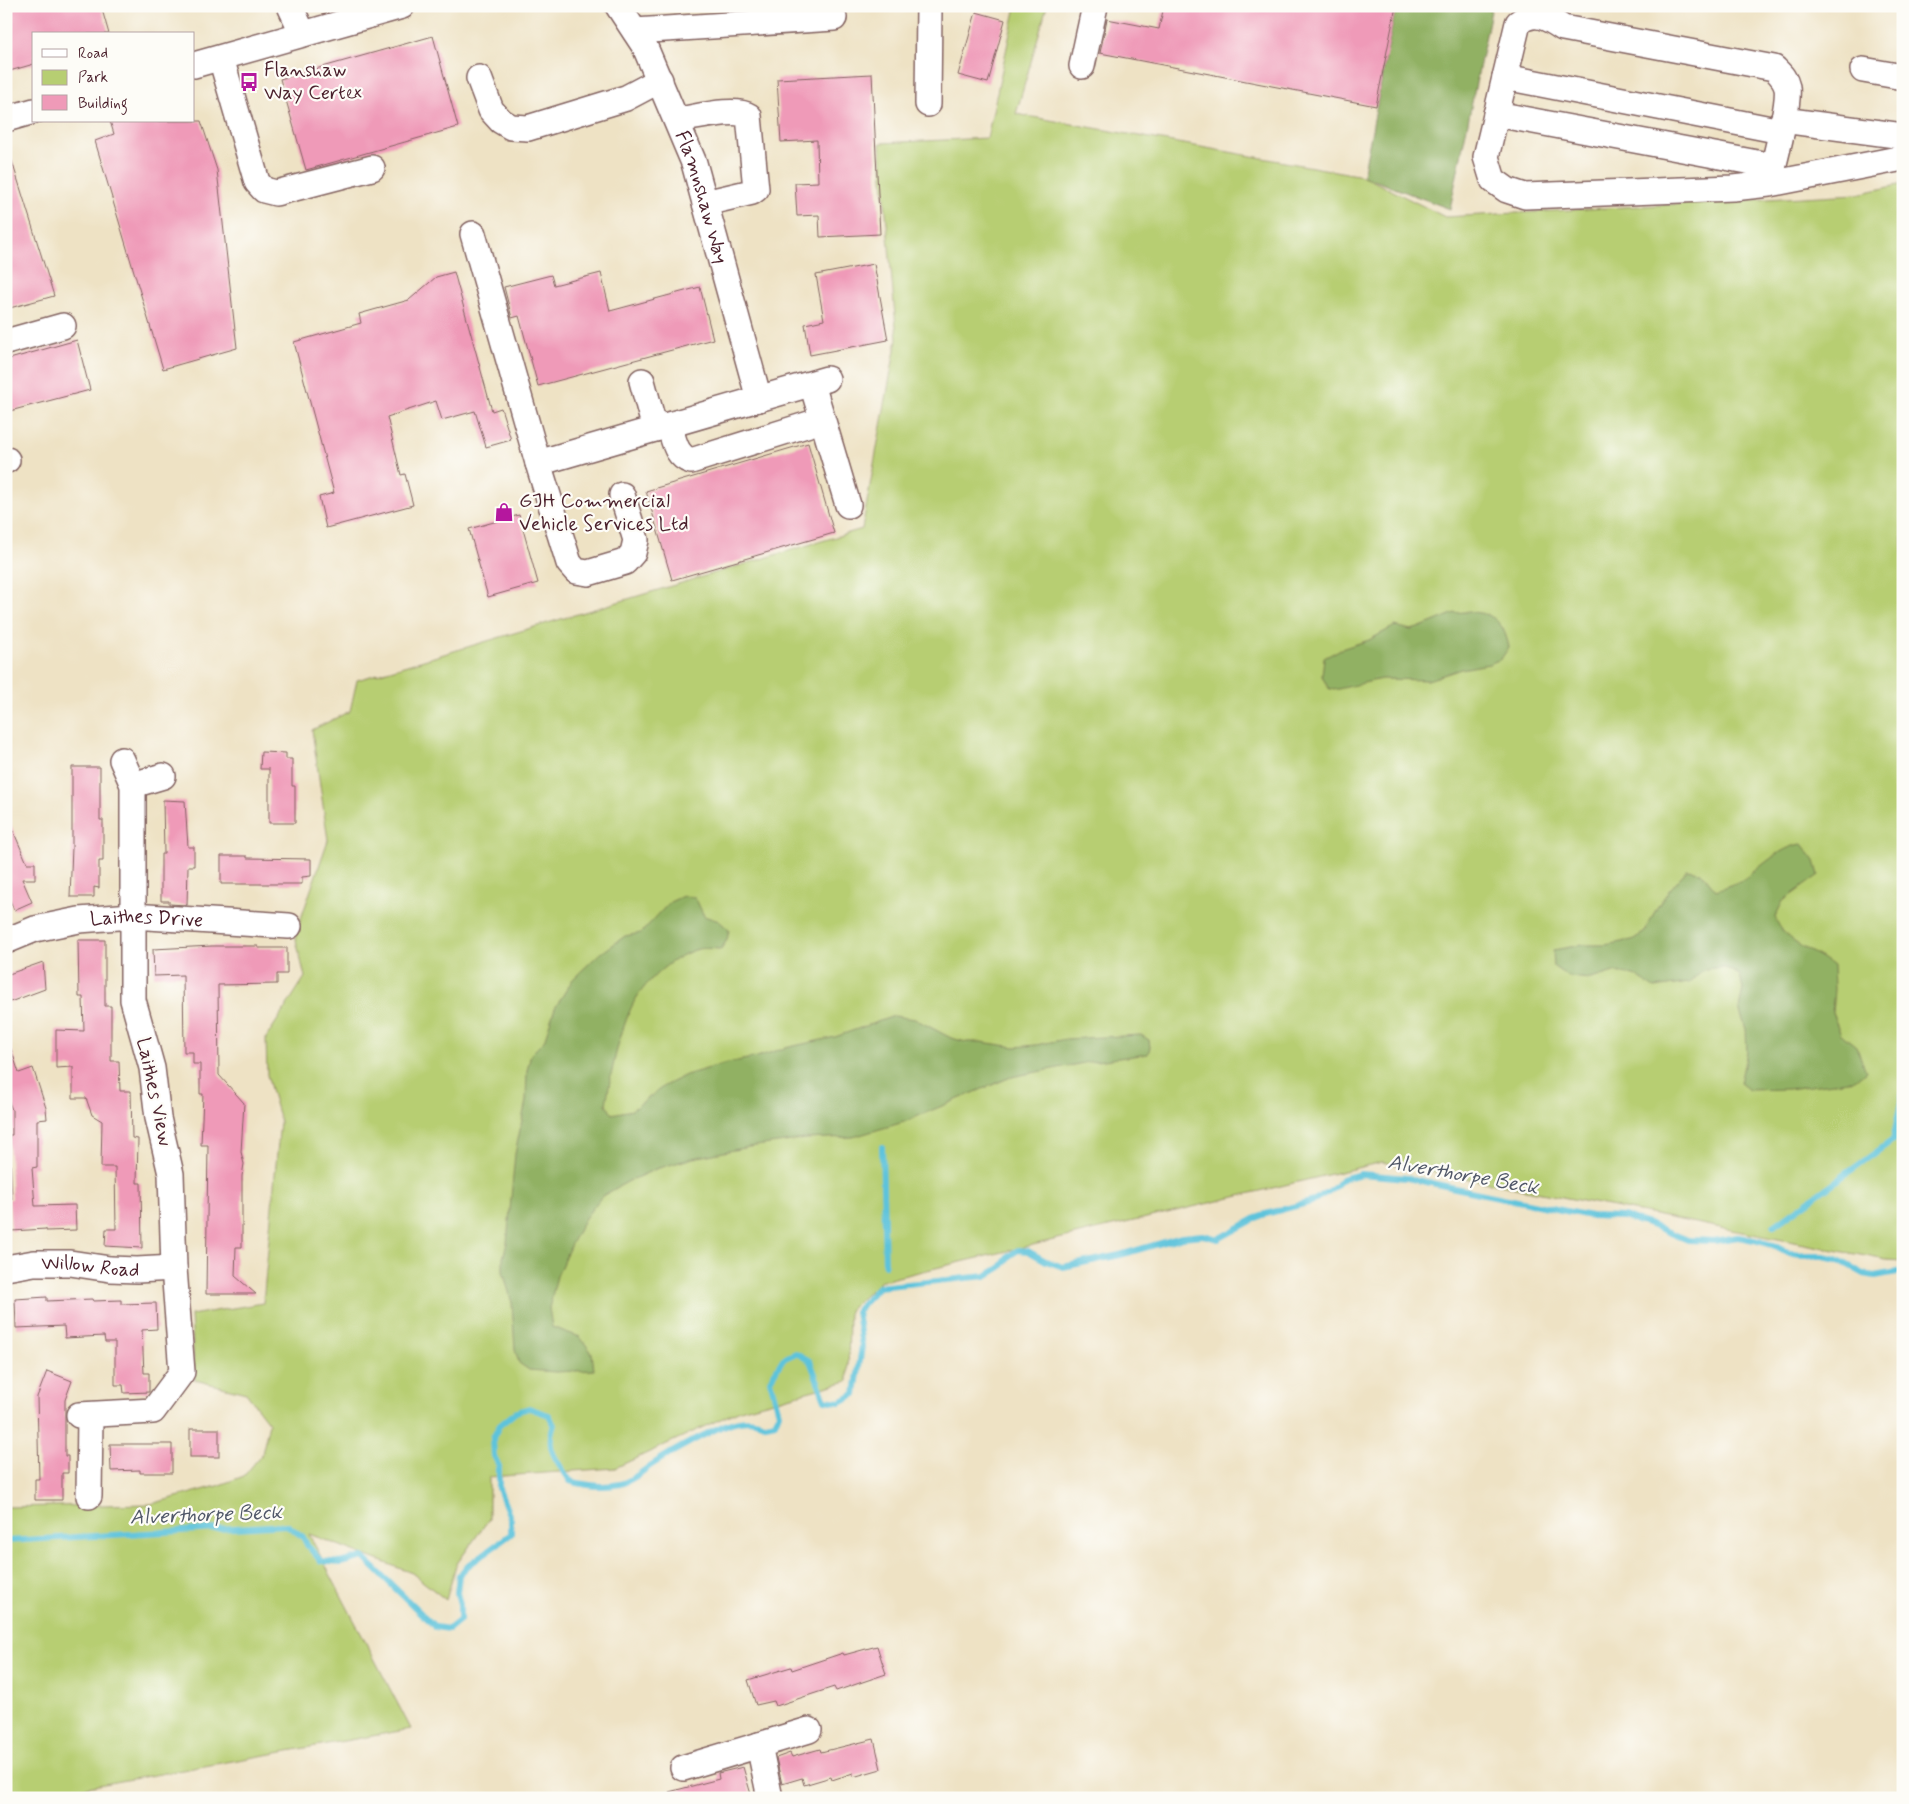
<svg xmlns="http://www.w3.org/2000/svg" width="1909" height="1804" font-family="Mynerve,sans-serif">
	<rect width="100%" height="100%" fill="#fdfcf7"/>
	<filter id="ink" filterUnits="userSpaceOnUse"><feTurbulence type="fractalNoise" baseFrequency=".02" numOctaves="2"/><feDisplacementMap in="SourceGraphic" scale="10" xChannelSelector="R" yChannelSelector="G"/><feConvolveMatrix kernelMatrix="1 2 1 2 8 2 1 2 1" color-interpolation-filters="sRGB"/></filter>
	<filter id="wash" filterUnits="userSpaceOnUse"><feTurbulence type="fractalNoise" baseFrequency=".0096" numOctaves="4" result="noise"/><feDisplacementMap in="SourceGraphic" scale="20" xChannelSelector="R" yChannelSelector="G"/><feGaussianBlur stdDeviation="1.12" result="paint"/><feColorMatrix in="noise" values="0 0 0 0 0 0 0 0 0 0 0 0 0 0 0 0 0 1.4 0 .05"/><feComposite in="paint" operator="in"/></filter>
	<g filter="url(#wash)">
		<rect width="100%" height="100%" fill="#eee2c4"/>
		<path fill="#b7ce72" stroke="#80764e" d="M1016,6H1047L1016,114L1363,176L1445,217L1857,194L1903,184V1261L1886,1260L1382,1162L881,1281L849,1310L848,1381L740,1410L615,1468L489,1477V1519L456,1565L446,1600L412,1573L309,1534L411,1729L26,1798H6V1507L151,1504L217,1486L244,1476L262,1454L269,1423L246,1393L195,1380L191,1315L263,1303L280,1121L267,1075L266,1038L305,977L295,936L328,840L312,730L350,711L357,680L862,529L897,339L880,143L987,138Z"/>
		<g fill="#91b164" stroke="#6e6848">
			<path d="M1396,6H1492L1450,209L1363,176Z"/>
			<path d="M1465,612C1493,612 1503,620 1509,647L1501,659L1489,664L1461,669L1428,680L1381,679L1334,690L1328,688L1322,676L1324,658L1341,649L1369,640L1395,626L1411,630L1418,628L1455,613Z"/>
			<path d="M1802,844L1815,861L1819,875L1783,901L1775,917C1786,946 1811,948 1833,966L1834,989L1832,1013L1841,1034L1856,1046L1866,1071L1855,1080L1788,1089L1749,1090L1740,1083L1747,1052L1746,1029L1739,1009L1743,989L1740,975L1723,967L1705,969L1689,983L1654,988L1634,975L1614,972L1591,979L1569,977L1554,967L1553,950L1582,945H1605L1632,940L1645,932C1657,904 1666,893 1687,870L1701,872L1716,890C1724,887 1734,884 1742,880C1761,868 1779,847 1802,844Z"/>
			<path d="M683,896L695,897L704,916L719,921L729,930L727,940L721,949C713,949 703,947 695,950C670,958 642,984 631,1008C618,1038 611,1072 606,1104L612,1114L632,1110L664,1086L686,1075L723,1064L757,1057L785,1048L835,1037L894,1016L915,1019L951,1038L966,1042H981L1015,1047L1036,1045L1066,1039L1141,1035L1149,1040L1150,1047L1148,1054L1089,1062L1011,1077L904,1122L853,1137L805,1139L749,1147L693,1158L656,1169L629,1181L602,1196L585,1218L571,1244L557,1276L549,1308L552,1327L580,1337L592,1353L594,1370L556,1372L529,1370L519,1363L515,1349L512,1303L503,1271V1258L507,1243L515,1154L526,1101L527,1071L531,1054L544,1041L555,1008L573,979L596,957L625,936L641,933L670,902Z"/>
		</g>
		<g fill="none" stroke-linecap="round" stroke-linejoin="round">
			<g stroke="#5dc3db" stroke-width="6">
				<path d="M882,1147L885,1265"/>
				<path d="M1774,1226L1893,1140L1903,1093"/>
				<path d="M6,1541L287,1525L303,1537L307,1545L321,1561L340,1563L363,1557L435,1627L449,1629L460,1620V1604L457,1593L459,1575L469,1565L511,1534V1520L499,1489V1466L494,1456L493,1438L499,1426L516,1412L529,1408L549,1415L554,1425C544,1450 558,1461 570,1481C587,1486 602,1488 620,1484C633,1481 642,1471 653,1464C670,1453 720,1424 739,1421C749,1419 758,1421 766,1425L775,1423L779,1413L770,1380L783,1359L796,1353L810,1361L825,1400L840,1402L855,1394L862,1346L857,1311L878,1287L986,1276L1001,1267L1009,1256L1018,1250L1028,1251L1046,1261L1063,1267L1120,1255L1182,1237L1203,1235L1218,1239L1262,1215L1311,1202L1334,1188L1342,1179L1361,1174L1407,1178L1590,1216L1623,1217L1651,1225L1688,1240L1714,1241L1738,1237L1754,1240L1773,1245L1788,1253L1806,1256H1824L1837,1259L1864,1274L1875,1276L1903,1271"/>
			</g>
		</g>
		<g id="blocks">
			<g fill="#ef9ab8">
				<path d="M6,6H101L109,34H34V64L6,72Z"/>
				<path d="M1164,6H1396L1376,106L1100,53L1107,19L1159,29Z"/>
				<path d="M976,12L1005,20L988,83L958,75Z"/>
				<path d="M433,36L458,127L306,170L280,79Z"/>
				<path d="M872,74L880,234L820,237L819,215L797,216L795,183L818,182L817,140L781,142L777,79Z"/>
				<path d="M110,121H201L217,170L237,348L163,369L95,141L114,134Z"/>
				<path d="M10,155L54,296L6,309V156Z"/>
				<path d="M874,264L888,340L810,355L805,324L824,320L816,275Z"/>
				<path d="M454,272L492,411L501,408L511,440L486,447L475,411L442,420L436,401L387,417L401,475L405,474L413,505L326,528L319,497L334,493L294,342L361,323L359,314L409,300L436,277Z"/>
				<path d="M601,273L610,311L700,287L713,339L538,386L519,316L512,318L504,287L551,275L554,285Z"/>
				<path d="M77,340L90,390L6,412V360Z"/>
				<path d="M808,443L834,533L672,580L646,491Z"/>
				<path d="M519,515L538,583L488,597L469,529Z"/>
				<path d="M261,752L286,753V759H292V786H295V823H269V769H260Z"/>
				<path d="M72,767H100V820H103V861H99V888L94,887V897H70L72,847Z"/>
				<path d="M163,800L185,801L188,847H194V866H188L187,905L169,904V901H161V854H164Z"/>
				<path d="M6,814L27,863H35V879H22L32,902L14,910L6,891Z"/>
				<path d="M221,856H247V858L311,859V876L302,877V884H221Z"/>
				<path d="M78,940H105V1006H111V1061H119L120,1091H131L132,1138L138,1139L137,1183H141L142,1248L105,1246L106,1229H116L115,1167H101L102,1121L92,1115L86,1098H73V1067L56,1068V1030L84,1031L83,997H79Z"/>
				<path d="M212,946H258V948H287V974H277V984L218,985L219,1075L244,1103L241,1152L244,1164L242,1176V1247H236L235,1276L256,1294H206L208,1145H201L203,1094H200V1064H193V1052H184L183,975L154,976L153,949Z"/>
				<path d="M43,962L45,989L10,1002L6,992V975Z"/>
				<path d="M9,1043L19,1073L33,1068L46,1108L47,1119L37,1120V1167L32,1168L35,1206L75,1205L76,1230L46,1231V1229L11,1231L9,1199H12L9,1135H12V1110L6,1094V1044Z"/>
				<path d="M47,1297V1301L92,1299L93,1301L121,1300V1304L156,1303L157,1329L142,1330L144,1373H149V1392L124,1393L123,1385H115V1342H105L104,1336L65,1338L64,1326L16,1328L15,1299Z"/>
				<path d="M47,1371L72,1381L65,1400V1456H68V1473H62V1500H35V1479H39L37,1397Z"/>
				<rect x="190" y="1429" width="29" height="28"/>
				<path d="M110,1444H172V1473H140V1470L111,1471Z"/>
				<path d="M877,1646L886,1674L836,1691L834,1687L776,1706L774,1701L756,1705L748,1680L791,1667L792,1670L843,1653L844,1655Z"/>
				<path d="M874,1739L881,1769L853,1777V1773L832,1780L831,1777L804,1785L802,1778L782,1784L776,1758L790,1753L792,1757L820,1749L821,1752Z"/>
				<path d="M743,1767L752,1798H670L669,1792L719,1779L718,1773Z"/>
			</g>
		</g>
	</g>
	<g filter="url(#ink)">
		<use href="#blocks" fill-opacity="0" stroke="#836361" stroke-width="1"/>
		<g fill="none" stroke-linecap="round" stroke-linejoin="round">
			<g stroke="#836361" stroke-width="28">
				<g id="minor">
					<path d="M290,6L303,34"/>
					<path id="s1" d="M618,6L645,47L694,163L759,399"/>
					<path d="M635,31L834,18"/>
					<path d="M221,58L257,182L264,190L276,193L372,168"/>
					<path d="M194,65L402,6"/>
					<path d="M1082,66L1095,6"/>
					<path d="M1863,70L1903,77"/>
					<path d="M1505,77L1781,131"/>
					<path d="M479,78L491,110L501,121L511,127L528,128L626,98L660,80"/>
					<path d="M928,104L929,6"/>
					<path d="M1496,114L1773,166"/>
					<path d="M6,119L34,111"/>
					<path d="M677,120C694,118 735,107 749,116L756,189L752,192L705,203"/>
					<path d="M1783,120L1903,136"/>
					<path d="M1769,184C1774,163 1790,105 1787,87C1785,78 1780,74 1774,68L1563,28C1548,18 1534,9 1518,23L1486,157L1493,180L1507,190L1525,196L1733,188L1769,184L1903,158"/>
					<path d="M473,234L538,463L569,563L576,571L588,573L625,562L633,553L636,540L622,495"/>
					<path d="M6,342L63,326"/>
					<path d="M642,381L655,429"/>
					<path d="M812,384L848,505"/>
					<path d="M669,425C674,439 675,456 691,461L822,420"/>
					<path d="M6,460H7"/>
					<path d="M538,463L827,379"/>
					<path d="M133,785L163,776"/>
					<path id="s2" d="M6,941L35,929L79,920L132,916L289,926"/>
					<path id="s3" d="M6,1268L34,1263H70L110,1269L137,1270L174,1268"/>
					<path d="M79,1415L153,1411L182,1372L174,1268L171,1174L158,1118L152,1068L133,1000V785L122,760"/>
					<path d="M89,1496L90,1415"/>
					<path d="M759,1745L770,1798"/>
					<path d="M683,1768L809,1730"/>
				</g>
			</g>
			<use href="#minor" stroke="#fff" stroke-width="25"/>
		</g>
	</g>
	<defs>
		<g id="bus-bare" transform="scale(1.5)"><path d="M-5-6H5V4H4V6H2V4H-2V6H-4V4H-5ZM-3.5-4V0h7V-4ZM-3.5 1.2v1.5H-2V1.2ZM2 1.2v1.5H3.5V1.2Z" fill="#b5179e" stroke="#fdfcf7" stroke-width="2.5" paint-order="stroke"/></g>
		<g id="shop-bare" transform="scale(1.5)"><path d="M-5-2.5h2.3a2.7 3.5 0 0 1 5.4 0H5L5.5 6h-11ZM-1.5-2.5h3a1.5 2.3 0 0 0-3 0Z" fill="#b5179e" stroke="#fdfcf7" stroke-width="2.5" paint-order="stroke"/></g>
	</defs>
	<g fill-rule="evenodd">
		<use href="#bus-bare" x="249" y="82"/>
		<use href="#shop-bare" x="504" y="512"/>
	</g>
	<g text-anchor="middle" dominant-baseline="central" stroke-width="4.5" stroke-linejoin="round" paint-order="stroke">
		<g font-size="20" fill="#4a1f2b" stroke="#fdfcf7" text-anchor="start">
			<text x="264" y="70">Flanshaw<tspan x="264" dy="23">Way Certex</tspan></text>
			<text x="519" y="501">GJH Commercial<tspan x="519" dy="23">Vehicle Services Ltd</tspan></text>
		</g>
		<g font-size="20" fill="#4a1f2b" stroke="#fdfcf7">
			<text stroke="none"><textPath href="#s1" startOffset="210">Flamnshaw Way</textPath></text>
			<text stroke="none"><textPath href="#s2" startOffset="144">Laithes Drive</textPath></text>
			<text transform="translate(154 1092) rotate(78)">Laithes View</text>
			<text stroke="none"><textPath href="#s3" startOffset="85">Willow Road</textPath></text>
		</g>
		<g font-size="21" font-style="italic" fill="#515869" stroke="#fdfcf7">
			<text transform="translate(1463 1175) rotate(10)">Alverthorpe Beck</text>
			<text transform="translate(206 1515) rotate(-2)">Alverthorpe Beck</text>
		</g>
	</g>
	<rect width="1909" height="1804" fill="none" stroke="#fdfcf7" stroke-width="25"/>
	<rect x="32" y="32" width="162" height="90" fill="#fdfcf7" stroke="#b5a4a5"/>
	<rect x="42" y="49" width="25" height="8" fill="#ffffff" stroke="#b5a4a5"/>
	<text x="78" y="58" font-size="15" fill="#4a1f2b">Road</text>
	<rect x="42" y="70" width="25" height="15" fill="#b7ce72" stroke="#b5a4a5"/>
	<text x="78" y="82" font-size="15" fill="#4a1f2b">Park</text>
	<rect x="42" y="95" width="25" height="15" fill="#ef9ab8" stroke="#b5a4a5"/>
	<text x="78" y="108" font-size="15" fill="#4a1f2b">Building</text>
</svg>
